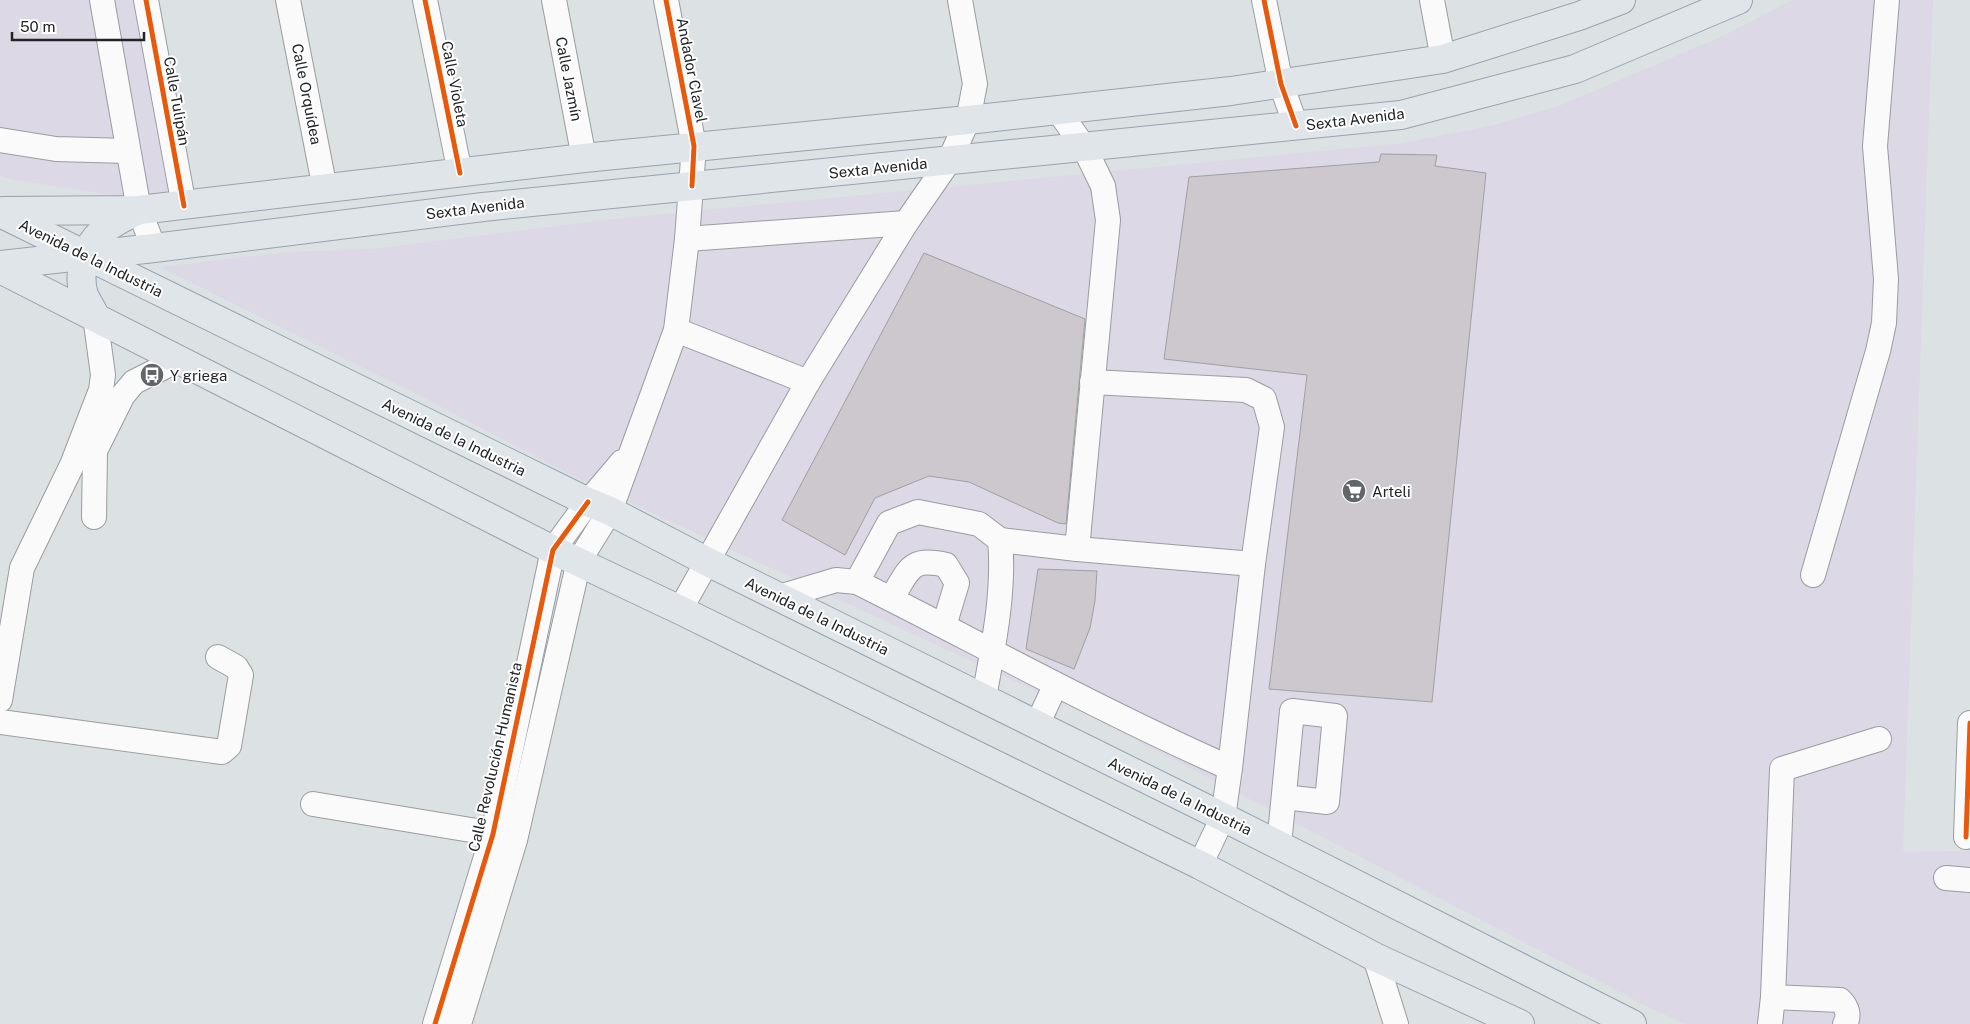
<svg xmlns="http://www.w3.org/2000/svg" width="1970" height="1024" font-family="'Public Sans',sans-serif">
	<rect width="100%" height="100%" fill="#dce1e4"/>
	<g fill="#dcd8e5">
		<path d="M0,0H146L184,206L10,179L0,175Z"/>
		<path d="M1792,0H1933L1903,852L1970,851V1024H1686L1650,1008L1092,717L577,478L428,400L160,267L289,252L372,249L623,218L1396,144L1491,126L1559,106L1723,36Z"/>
	</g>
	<g fill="#ccc8cd" stroke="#9fa0a3">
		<path d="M1381,154L1437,155L1435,166L1486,173L1432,702L1269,689L1307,375L1164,359L1189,177L1379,162Z"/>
		<path d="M924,253L1085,319L1066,524L1058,523L969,482L929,476L875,498L845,555L782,520Z"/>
		<path d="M1038,569L1097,571L1095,601L1090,628L1074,669L1026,649Z"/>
	</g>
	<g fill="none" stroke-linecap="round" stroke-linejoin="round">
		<g stroke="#999da0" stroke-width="26">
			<g id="minor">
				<path d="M102,0L139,210L154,248"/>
				<path d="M146,0L184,206"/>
				<path d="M288,0L325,189"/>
				<path d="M425,0L460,173"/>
				<path d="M554,0L584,158"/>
				<path d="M1264,0L1281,84L1296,126"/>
				<path d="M1432,0L1443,59"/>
				<path d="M1057,109L1084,147L1103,186L1108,220L1077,549"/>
				<path d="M0,140L56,149L128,151"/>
				<path d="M687,239L906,223"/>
				<path d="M676,330L808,382"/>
				<path d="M94,517L95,451L123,395L134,382L180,359"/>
				<path d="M1000,540L1077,549L1253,564"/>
				<path d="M1813,575L1878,351L1884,323L1886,279L1875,146L1887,0"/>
				<path d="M857,582L889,523L918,512L979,524L1000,540C1005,591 993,647 984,698"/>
				<path d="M779,597L836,580L857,582C981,644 1103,712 1230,768L1253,564L1272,427L1264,399L1246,390L1092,382"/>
				<path d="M891,599C909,571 909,556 946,565L957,583L944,626"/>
				<path d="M680,610L808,382L906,223L949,161L968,120L975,84L960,0"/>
				<path d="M0,700L22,568L72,465L101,390L103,375L95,316"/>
				<path d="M0,722L222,752L229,746L241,675L236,667L218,657"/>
				<path d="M1037,725L1055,686"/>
				<path d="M313,804L477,831L509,838"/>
				<path d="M1966,837L1970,723"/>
				<path d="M1279,845L1292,711L1335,716L1327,802L1284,797"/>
				<path d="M1200,865L1223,817L1230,768"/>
				<path d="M1946,878L1970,880"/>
				<path d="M1375,957L1396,1024"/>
				<path d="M1773,997L1840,1000C1847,1007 1850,1015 1845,1024"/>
				<path d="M435,1024L493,834L553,550L588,502L622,462"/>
				<path d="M459,1024L515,840L579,561L610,511L676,330L687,239L694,146L666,0"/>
				<path d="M1770,1024L1773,997L1782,769L1879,739"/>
			</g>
		</g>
		<g stroke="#98a2ac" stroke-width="30">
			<g id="major">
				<path d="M3,211L139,210L584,158L968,120L1231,91L1443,59L1579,16L1621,0"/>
				<path d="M0,213L588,502L610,511L706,561L1223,817L1632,1024"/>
				<path d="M0,265L154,248L483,207L1401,115L1575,69L1738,0"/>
				<path d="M0,269L553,550L680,610L1200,865L1375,957L1520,1024"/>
				<path d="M95,316C92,309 87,302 84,295C81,286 81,274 83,264C90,236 110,223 135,212"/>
			</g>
		</g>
		<use href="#minor" stroke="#fafafb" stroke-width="24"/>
		<use href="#major" stroke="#e0e5ea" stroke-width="28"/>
		<g stroke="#fff" stroke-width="8">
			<g id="cycleway">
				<path d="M146,0L184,206"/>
				<path d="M425,0L460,173"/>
				<path d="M666,0L694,146L692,186"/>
				<path d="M1264,0L1281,84L1296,126"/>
				<path d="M1966,837L1970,723"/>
				<path d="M435,1024L493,834L553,550L588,502"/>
			</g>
		</g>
		<use href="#cycleway" stroke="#e8590c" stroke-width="5"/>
	</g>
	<defs>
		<g id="bus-disc" transform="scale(1.25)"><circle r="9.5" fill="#636669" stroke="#fff"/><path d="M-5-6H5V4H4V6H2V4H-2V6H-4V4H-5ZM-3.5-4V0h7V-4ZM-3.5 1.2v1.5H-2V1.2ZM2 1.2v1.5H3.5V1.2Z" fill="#fff"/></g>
		<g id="supermarket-disc" transform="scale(1.25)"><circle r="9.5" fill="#636669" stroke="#fff"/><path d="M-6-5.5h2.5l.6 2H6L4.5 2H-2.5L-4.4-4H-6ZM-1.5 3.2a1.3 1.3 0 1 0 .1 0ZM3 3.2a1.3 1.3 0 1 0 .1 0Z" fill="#fff"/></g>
	</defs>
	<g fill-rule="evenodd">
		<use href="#bus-disc" x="152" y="375"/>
		<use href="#supermarket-disc" x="1354" y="491"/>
	</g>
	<g text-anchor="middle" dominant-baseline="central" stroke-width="4" stroke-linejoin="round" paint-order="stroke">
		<g font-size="15" fill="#222427" stroke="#fff">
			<text transform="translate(692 70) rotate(79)">Andador Clavel</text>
			<text transform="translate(569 79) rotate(79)">Calle Jazmín</text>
			<text transform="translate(455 84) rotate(79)">Calle Violeta</text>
			<text transform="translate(307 94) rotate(79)">Calle Orquídea</text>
			<text transform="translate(177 101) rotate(80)">Calle Tulipán</text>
			<text transform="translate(1355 119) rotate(-7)">Sexta Avenida</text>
			<text transform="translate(878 168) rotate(-6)">Sexta Avenida</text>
			<text transform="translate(475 208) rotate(-7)">Sexta Avenida</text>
			<text transform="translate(91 258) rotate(26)">Avenida de la Industria</text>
			<text transform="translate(454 437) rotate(26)">Avenida de la Industria</text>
			<text transform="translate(817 616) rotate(26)">Avenida de la Industria</text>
			<text transform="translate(495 757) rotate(-77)">Calle Revolución Humanista</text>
			<text transform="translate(1180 796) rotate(26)">Avenida de la Industria</text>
		</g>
		<g font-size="15" fill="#222427" stroke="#fff" text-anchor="start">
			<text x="170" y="375">Y griega</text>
			<text x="1372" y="491">Arteli</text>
		</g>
	</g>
	<path d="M12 32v8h132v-8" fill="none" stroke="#222427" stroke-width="2.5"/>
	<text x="20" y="32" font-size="15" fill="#222427" stroke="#ffffff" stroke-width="4" paint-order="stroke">50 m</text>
</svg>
